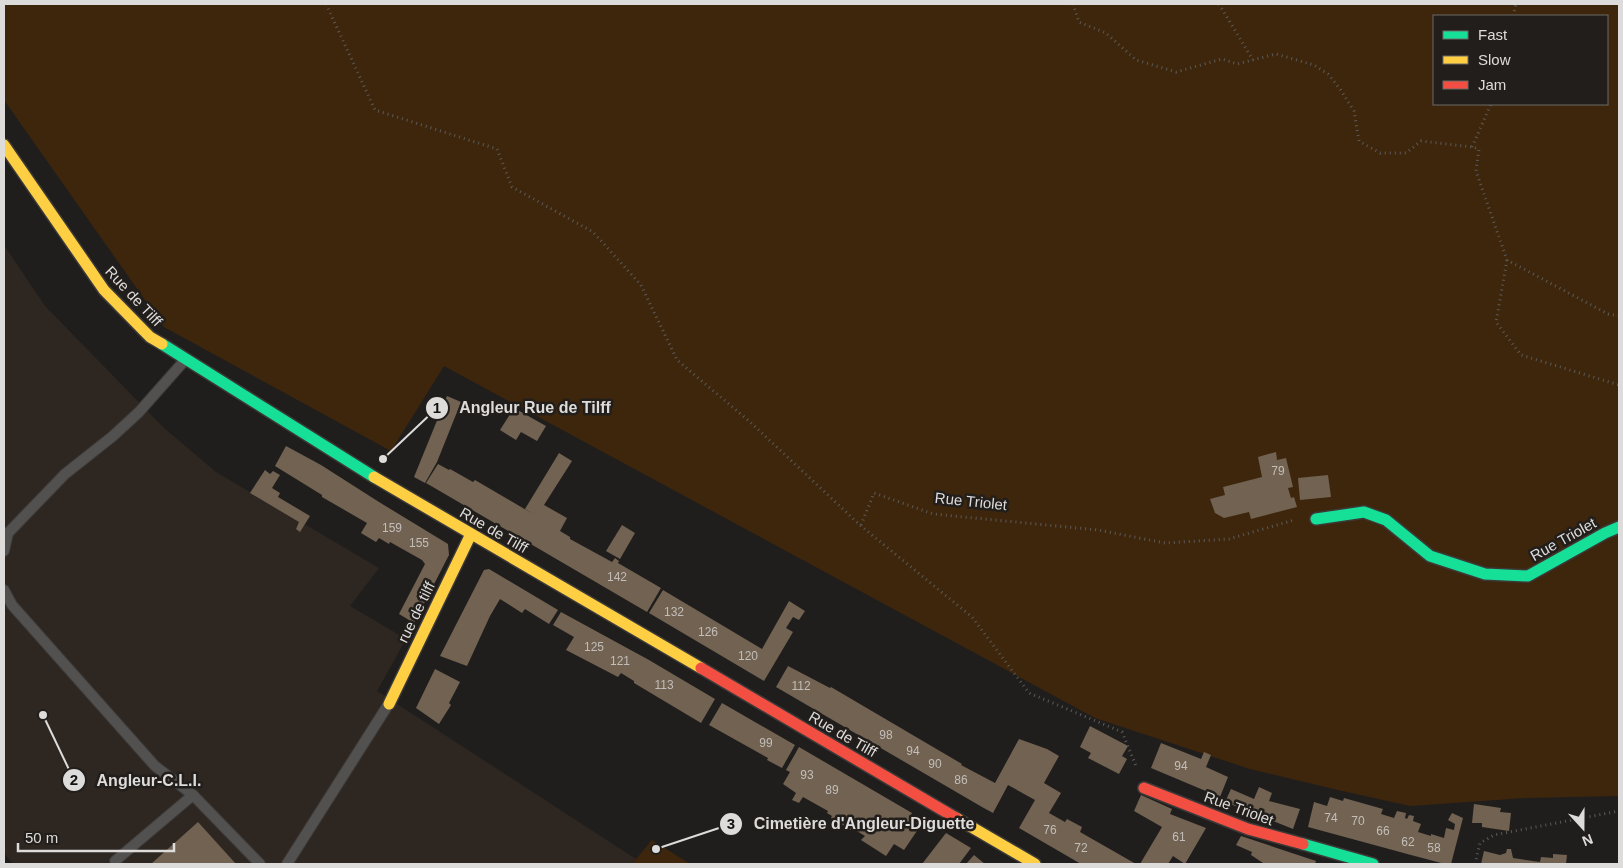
<svg xmlns="http://www.w3.org/2000/svg" width="1623" height="868" font-family="Arial,sans-serif">
	<rect width="100%" height="100%" fill="#201e1c"/>
	<path fill="#2e2721" d="M4,245L45,306L164,428L216,472L379,568L350,606L406,639L377,691L636,859L632,864H13L4,853V642L5,640L4,639Z"/>
	<g fill="#3e260d" fill-rule="evenodd">
		<path d="M4,4H1619V796L1525,798L1410,806L1338,790L1250,769L1095,718L444,366L391,451L164,327L4,100ZM1434,16H1607V104H1434Z"/>
		<path d="M652,840L690,864H632Z"/>
	</g>
	<g fill="#716252">
		<path d="M447,396L461,402L437,462L425,483L414,477Z"/>
		<path d="M514,408L546,426L537,441L521,432L516,440L500,430Z"/>
		<path d="M286,446L321,465L379,502L448,544L449,555L414,623L399,614L425,564L422,560L390,542L389,544L379,538L376,542L361,533L367,523L322,497V495L275,466Z"/>
		<path d="M1276,452L1277,460L1286,458L1293,487L1288,488L1291,498L1294,497L1297,507L1251,519L1249,512L1224,518L1215,513L1210,499L1225,495L1223,487L1262,477L1258,457Z"/>
		<path d="M559,453L572,461L544,505L567,518L560,531L570,537V539L612,562L615,558L619,561L618,563L661,588L647,612L426,483L438,464L449,470L450,469L473,482L475,480L533,514L525,509Z"/>
		<path d="M265,470L270,474L273,471L280,475L272,488L280,493L278,497L310,516L300,532L296,529L299,522L250,493Z"/>
		<path d="M1328,475L1331,497L1300,500L1298,478Z"/>
		<path d="M622,525L635,533L620,559L606,551Z"/>
		<path d="M489,569L558,610L549,624L525,609L522,613L500,599L490,616L467,666L440,656L484,570Z"/>
		<path d="M663,590L762,649L789,601L805,611L799,620L793,617L786,628L793,632L764,681L649,613Z"/>
		<path d="M561,612L649,660L715,699L701,723L634,683V681L621,673L618,677L566,650L574,637L553,625Z"/>
		<path d="M788,666L830,688L831,687L962,764L961,765L995,783L1019,739L1047,749L1059,756L1044,783L1061,793L1049,813L1065,822L1067,819L1082,827L1080,832L1136,864H1081L1019,828L1035,800L1008,785L993,813L982,807L776,687Z"/>
		<path d="M435,669L460,682L449,703L451,705L439,724L416,708Z"/>
		<path d="M722,703L795,745L782,768L767,760L768,758L709,725Z"/>
		<path d="M1090,726L1128,746L1122,756L1127,759L1119,774L1088,758L1091,753L1080,747Z"/>
		<path d="M1161,743L1201,759L1204,752L1211,755L1206,767L1228,777L1220,797L1151,768Z"/>
		<path d="M799,747L912,813L911,815L923,822L904,850L894,844L886,856L861,840L865,836L852,828L851,830L831,818L832,816L827,813L828,811L803,797L799,803L792,800L796,793L783,784L790,772L786,770Z"/>
		<path d="M1259,787L1272,793L1269,801L1300,809L1293,829L1225,802L1231,789L1254,799Z"/>
		<path d="M1141,795L1172,809L1170,814L1206,828L1185,864L1173,856L1168,864H1140L1162,827L1134,811Z"/>
		<path d="M1330,797L1343,801L1344,798L1383,809L1381,814L1394,818L1397,811L1406,813L1405,818L1407,819L1409,815L1414,816L1413,821L1421,824L1418,832L1431,836V834L1444,838L1446,828L1454,830L1455,824L1448,820L1452,813L1463,818L1451,864H1445L1411,855L1308,827L1314,802L1327,806Z"/>
		<path d="M1474,804L1501,808L1500,812L1511,813L1509,831L1482,827V823H1472Z"/>
		<path d="M198,822L236,864H151Z"/>
		<path d="M946,833L971,848L959,864H922Z"/>
		<path d="M1241,836L1316,861L1315,864H1269L1263,863L1251,855L1252,852L1236,845Z"/>
		<path d="M1507,849H1511L1513,858L1540,862L1541,857L1553,858V854L1567,855L1566,864H1481L1484,851L1500,855L1506,853Z"/>
		<path d="M974,855L985,864H966Z"/>
	</g>
	<g fill="none" stroke-linecap="round" stroke-linejoin="round">
		<g stroke="#3c3a39" stroke-width="12">
			<g id="lane">
				<path d="M4,551L8,533L65,474L113,436L139,412L185,360"/>
				<path d="M4,590L12,605L155,766L193,795"/>
				<path d="M115,861L193,795L260,864"/>
				<path d="M287,864L388,705"/>
			</g>
		</g>
		<g stroke="#3c3a39" stroke-width="14">
			<g id="fast">
				<path d="M162,344L374,477"/>
				<path d="M1316,519L1364,512L1386,520L1430,556L1485,574L1528,576L1605,533L1619,527"/>
				<path d="M1303,844L1373,864"/>
			</g>
		</g>
		<g stroke="#3c3a39" stroke-width="14">
			<g id="slow">
				<path d="M4,145L104,290L150,337L162,344"/>
				<path d="M374,477L701,668"/>
				<path d="M389,704L471,534"/>
				<path d="M956,818L1035,864"/>
			</g>
		</g>
		<g stroke="#3c3a39" stroke-width="14">
			<g id="jam">
				<path d="M701,668L956,818"/>
				<path d="M1144,788L1248,829L1303,844"/>
			</g>
		</g>
		<g stroke="#5b5a59" stroke-width="3" stroke-dasharray="1 4" stroke-linecap="butt">
			<path d="M326,4L375,110L497,149L512,187L593,232L641,285L677,360L749,421L861,526L972,617L1029,693L1122,732L1136,766"/>
			<path d="M1073,4L1079,22L1106,33L1136,60L1176,72L1222,59L1237,64L1276,54L1314,65L1328,74L1340,89L1354,111L1359,141L1380,153H1406L1421,141L1472,147L1479,149L1476,171L1507,260L1608,314L1619,316"/>
			<path d="M1219,4L1253,60"/>
			<path d="M1513,16L1516,4"/>
			<path d="M1472,147L1491,104"/>
			<path d="M1507,260L1496,322L1521,355L1619,385"/>
			<path d="M861,525L874,493L933,514L1098,530L1165,543L1229,539L1294,520"/>
			<path d="M1475,864L1480,843L1494,835L1619,811"/>
		</g>
		<use href="#lane" stroke="#525150" stroke-width="10"/>
		<use href="#fast" stroke="#16e098" stroke-width="11"/>
		<use href="#slow" stroke="#ffcf43" stroke-width="11"/>
		<use href="#jam" stroke="#f24e42" stroke-width="11"/>
	</g>
	<g text-anchor="middle" dominant-baseline="central" stroke-width="5" stroke-linejoin="round" paint-order="stroke">
		<g font-size="12" fill="#c3beb9">
			<text x="1278" y="471">79</text>
			<text x="392" y="528">159</text>
			<text x="419" y="543">155</text>
			<text x="617" y="577">142</text>
			<text x="674" y="612">132</text>
			<text x="708" y="632">126</text>
			<text x="594" y="647">125</text>
			<text x="748" y="656">120</text>
			<text x="620" y="661">121</text>
			<text x="664" y="685">113</text>
			<text x="801" y="686">112</text>
			<text x="886" y="735">98</text>
			<text x="766" y="743">99</text>
			<text x="913" y="751">94</text>
			<text x="935" y="764">90</text>
			<text x="1181" y="766">94</text>
			<text x="807" y="775">93</text>
			<text x="961" y="780">86</text>
			<text x="832" y="790">89</text>
			<text x="1331" y="818">74</text>
			<text x="1358" y="821">70</text>
			<text x="1050" y="830">76</text>
			<text x="1383" y="831">66</text>
			<text x="1179" y="837">61</text>
			<text x="1408" y="842">62</text>
			<text x="1081" y="848">72</text>
			<text x="1434" y="848">58</text>
		</g>
		<g font-size="15" fill="#dedcdb" stroke="#211e1b">
			<text transform="translate(134 296) rotate(47)">Rue de Tilff</text>
			<text transform="translate(971 501) rotate(6)">Rue Triolet</text>
			<text transform="translate(494 530) rotate(30)">Rue de Tilff</text>
			<text transform="translate(1563 539) rotate(-29)">Rue Triolet</text>
			<text transform="translate(416 612) rotate(-64)">rue de tilff</text>
			<text transform="translate(843 734) rotate(30)">Rue de Tilff</text>
			<text transform="translate(1239 808) rotate(20)">Rue Triolet</text>
		</g>
	</g>
	<path fill="none" stroke="#dedcdb" stroke-width="2" d="M383 459L437 408M43 715L74 780M656 849L731 824"/>
	<g fill="#dedcdb" stroke="#211e1b" stroke-width="2">
		<circle cx="383" cy="459" r="5"/>
		<circle cx="43" cy="715" r="5"/>
		<circle cx="656" cy="849" r="5"/>
		<circle cx="437" cy="408" r="12"/>
		<circle cx="74" cy="780" r="12"/>
		<circle cx="731" cy="824" r="12"/>
	</g>
	<g font-size="15" text-anchor="middle" font-weight="bold" fill="#111">
		<text x="437" y="413">1</text>
		<text x="74" y="785">2</text>
		<text x="731" y="829">3</text>
	</g>
	<g font-size="16" text-anchor="middle" font-weight="bold" fill="#dedcdb" stroke="#211e1b" stroke-width="5" stroke-linejoin="round" paint-order="stroke">
		<text x="535" y="413">Angleur Rue de Tilff</text>
		<text x="149" y="786">Angleur-C.L.I.</text>
		<text x="864" y="829">Cimetière d'Angleur-Diguette</text>
	</g>
	<rect width="1623" height="868" fill="none" stroke="#dedcdb" stroke-width="10"/>
	<rect x="1433" y="15" width="175" height="90" fill="#211e1b" stroke="#6d6a68"/>
	<rect x="1443" y="31" width="25" height="8" fill="#16e098" stroke="#6d6a68"/>
	<text x="1478" y="40" font-size="15" fill="#dedcdb">Fast</text>
	<rect x="1443" y="56" width="25" height="8" fill="#ffcf43" stroke="#6d6a68"/>
	<text x="1478" y="65" font-size="15" fill="#dedcdb">Slow</text>
	<rect x="1443" y="81" width="25" height="8" fill="#f24e42" stroke="#6d6a68"/>
	<text x="1478" y="90" font-size="15" fill="#dedcdb">Jam</text>
	<g transform="translate(1583 828) rotate(159)" stroke="#211e1b" stroke-width="4" paint-order="stroke">
	<path d="M0-4L9 19L0 12L-9 19Z" fill="#dedcdb"/>
	<text y="-8" font-size="14" font-weight="bold" text-anchor="middle" fill="#dedcdb">N</text>
	</g>
	<path d="M18 843v8h156v-8" fill="none" stroke="#dedcdb" stroke-width="2.5"/>
	<text x="25" y="843" font-size="15" fill="#dedcdb" stroke="#211e1b" stroke-width="4" paint-order="stroke">50 m</text>
</svg>
